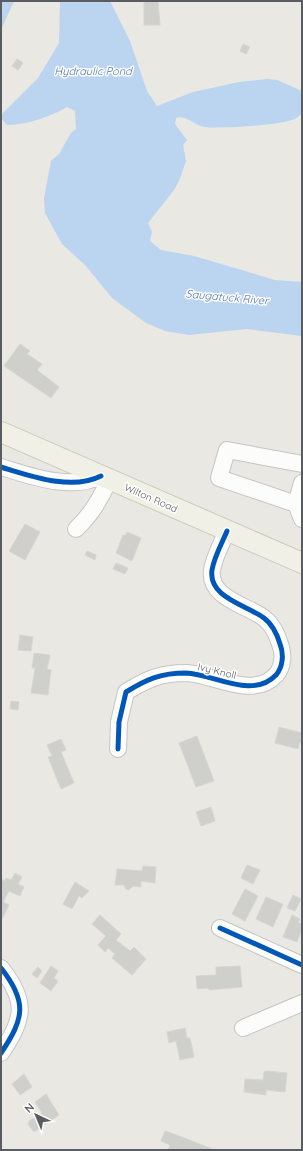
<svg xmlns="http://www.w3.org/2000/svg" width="303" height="1151" font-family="Quicksand,sans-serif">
	<rect width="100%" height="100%" fill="#e9e8e3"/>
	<g fill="#bbd4f0">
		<path d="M1,1H14L1,30Z"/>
		<path d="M60,1H110L130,41L147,91L157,106L193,92L239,82L267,79L277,80L302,91V113C299,116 296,119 292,120C278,125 220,129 205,127C194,126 187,114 176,118L175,124L187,140L183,145L186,161L179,181L174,190L148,223L152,232L150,241L161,250L194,256L275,280L302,282V336L247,329L189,335L165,331L146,323L112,298L86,266L62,244L45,213L44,198L51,161L59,154L71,133L76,129L75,111L67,107C50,117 26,125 7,125L1,118L3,113L38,78L59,43Z"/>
	</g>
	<g fill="#cfcfcc" stroke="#d7d6d2">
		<path d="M144,1H158L160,25H144Z"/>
		<path d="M243,44L250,47L246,54L240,51Z"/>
		<path d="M17,59L23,63L18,70L12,66Z"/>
		<path d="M20,344L30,351L27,354L42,364L37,370L59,387L51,398L4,366Z"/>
		<path d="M25,524L40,532L25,560L9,551Z"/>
		<path d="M127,532L141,538L132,561L116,553L123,535L125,536Z"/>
		<path d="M87,551L96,555L95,560L85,555Z"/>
		<path d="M116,563L128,568L125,574L113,569Z"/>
		<path d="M20,635L33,637L31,651L18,650Z"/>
		<path d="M34,653L50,655L47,669L51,670L48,695L31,693L35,668H32Z"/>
		<path d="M11,701L19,702L18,710L10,709Z"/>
		<path d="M279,727L302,733L300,738H302V743L300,742L298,749L275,743Z"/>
		<path d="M197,736L214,781L196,787L179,743Z"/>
		<path d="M61,739L66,750L61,752L74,783L61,789L48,757L52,756L47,745Z"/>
		<path d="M211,807L215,821L201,826L196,812Z"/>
		<path d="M247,865L260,870L253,884L241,878Z"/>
		<path d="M143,866L156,867L155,883L141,881V887L133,886L129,890L126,889L124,885H115L117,869L142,871Z"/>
		<path d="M15,873L22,877L18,884L24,887L20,896L9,891L3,902L9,905L2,919L1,879L5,881L6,878L11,880Z"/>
		<path d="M75,882L89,891L82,898L79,896L72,909L63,904Z"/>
		<path d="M245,889L258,896L245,921L232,914Z"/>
		<path d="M293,895L301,899L295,911L287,908Z"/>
		<path d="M266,897L283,904L273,927L256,919Z"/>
		<path d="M100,915L121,934L116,940L130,951L134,947L146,959L132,975L112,958L115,954L108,948L105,952L98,945L106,936L92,924Z"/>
		<path d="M292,915L300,919L298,923L302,924V929L297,942L283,937Z"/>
		<path d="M51,966L58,971L54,978L58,981L51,991L40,983Z"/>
		<path d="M240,966L242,987L210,990L207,988L197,989L196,976L216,975V967Z"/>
		<path d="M38,967L42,971L37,978L32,974Z"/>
		<path d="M185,1028L187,1038H190L194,1057L180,1060L176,1041L169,1043L167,1032Z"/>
		<path d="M266,1071L287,1073L285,1092L266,1090V1095L244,1092L245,1079L263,1080L264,1072Z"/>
		<path d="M24,1074L32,1087L20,1095L12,1084Z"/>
		<path d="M46,1094L59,1115L34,1132L28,1124L29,1121L42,1113L35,1102Z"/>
		<path d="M165,1131L174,1134L215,1150H168L170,1145L161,1141Z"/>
	</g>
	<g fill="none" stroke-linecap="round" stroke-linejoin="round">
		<g stroke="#c5c5c5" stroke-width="18">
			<g id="minor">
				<path d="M1,467C31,476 71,491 101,476"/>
				<path d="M302,483L296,504L302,519"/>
				<path d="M296,504L219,478L227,450L302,464"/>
				<path d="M76,529C92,514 101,499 109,479"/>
				<path d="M118,749L119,722L126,692C147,679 161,673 186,673C214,674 252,700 276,675C283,667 284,654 280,644C277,634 272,624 264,618C247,605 208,598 212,570C214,557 222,543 227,531"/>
				<path d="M220,928L302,965"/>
				<path d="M1,968C28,1002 24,1019 1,1053"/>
				<path d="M243,1028L302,1003"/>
			</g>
		</g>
		<g stroke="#cec9b4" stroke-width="22">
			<path id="major" d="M1,432L302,563"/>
		</g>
		<use href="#minor" stroke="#fcfcfb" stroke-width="16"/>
		<use href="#major" stroke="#f0f0e6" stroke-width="20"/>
		<g stroke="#fff" stroke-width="8">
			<g id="cycleway">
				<path d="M1,467C31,476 71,491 101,476"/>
				<path d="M118,749L119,722L126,692C147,679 161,673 186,673C214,674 252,700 276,675C283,667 284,654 280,644C277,634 272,624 264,618C247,605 208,598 212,570C214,557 222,543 227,531"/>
				<path d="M220,928L302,965"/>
				<path d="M1,968C28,1002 24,1019 1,1053"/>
			</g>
		</g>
		<use href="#cycleway" stroke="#0057b8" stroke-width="5"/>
	</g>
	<g text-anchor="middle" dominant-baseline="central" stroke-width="3" stroke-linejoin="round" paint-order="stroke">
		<g font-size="10" fill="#595c60" stroke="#fff">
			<text transform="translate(151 498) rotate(24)">Wilton Road</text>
			<text transform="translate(217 671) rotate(14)">Ivy Knoll</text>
		</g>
		<g font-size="11" font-style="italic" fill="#4d76b4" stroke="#fff">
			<text x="93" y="71">Hydraulic Pond</text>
			<text transform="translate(227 297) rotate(5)">Saugatuck River</text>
		</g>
	</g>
	<rect width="303" height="1151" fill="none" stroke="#595c60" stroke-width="4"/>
	<g transform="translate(36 1115) rotate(316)" stroke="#ffffff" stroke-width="3" paint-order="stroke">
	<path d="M0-3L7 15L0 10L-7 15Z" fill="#595c60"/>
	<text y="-6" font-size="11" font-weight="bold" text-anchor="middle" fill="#595c60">N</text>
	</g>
</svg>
